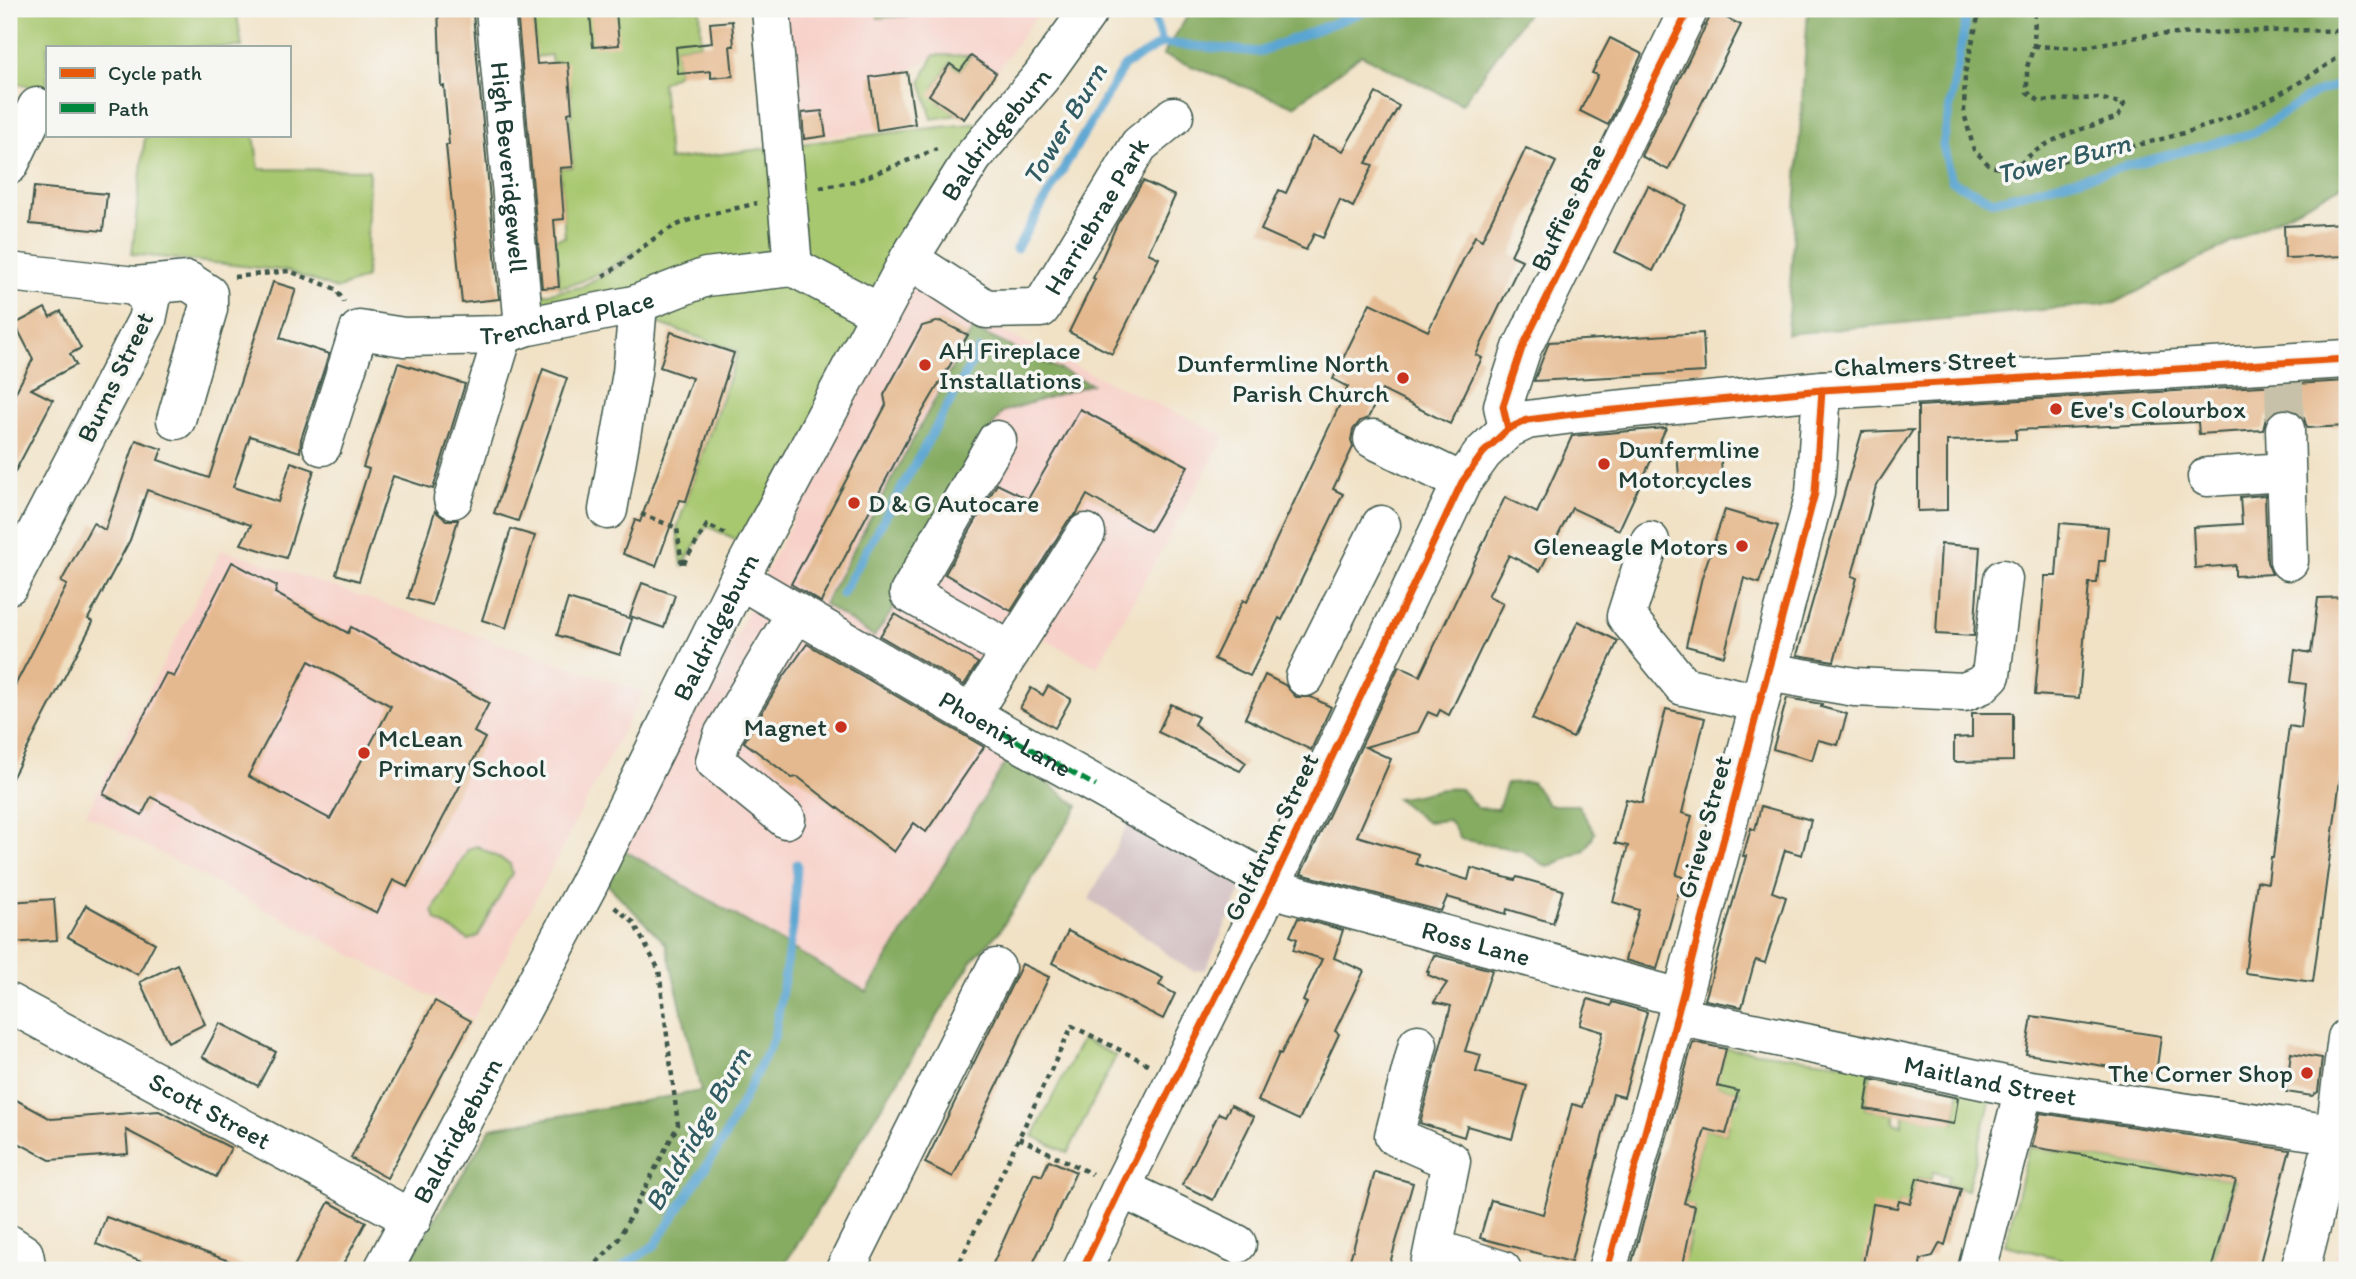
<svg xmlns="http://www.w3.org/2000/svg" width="2356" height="1279" font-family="Itim,sans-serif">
	<rect width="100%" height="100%" fill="#f6f6f2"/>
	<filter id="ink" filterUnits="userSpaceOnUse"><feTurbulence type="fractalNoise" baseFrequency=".0143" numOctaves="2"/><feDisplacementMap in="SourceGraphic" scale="14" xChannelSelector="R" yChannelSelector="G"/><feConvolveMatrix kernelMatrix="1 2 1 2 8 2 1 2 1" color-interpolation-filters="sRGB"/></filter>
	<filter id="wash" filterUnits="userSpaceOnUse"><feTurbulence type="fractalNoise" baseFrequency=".00686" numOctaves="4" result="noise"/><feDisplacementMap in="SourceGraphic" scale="28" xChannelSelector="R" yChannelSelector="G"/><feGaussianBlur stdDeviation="1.57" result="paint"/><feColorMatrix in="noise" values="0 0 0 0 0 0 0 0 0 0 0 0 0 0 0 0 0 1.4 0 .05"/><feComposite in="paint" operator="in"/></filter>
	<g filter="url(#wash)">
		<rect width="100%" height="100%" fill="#f1e2c6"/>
		<g fill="#f7d1c9">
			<path d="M771,9H877L878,18L981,9H1037V14L996,73L971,56L934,55L907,72L915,124L783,142Z"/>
			<path d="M915,282L1017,339L1225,436L1097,667L1036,635L992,707L1010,755L867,992L620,848L737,634L768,568Z"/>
			<path d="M222,549L643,692L473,1019L86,814Z"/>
			<path d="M2347,1214V1270H2332Z"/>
		</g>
		<path fill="#d2bfc1" d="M1131,818L1243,886L1206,969L1193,971L1177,962L1141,933L1089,899Z"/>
		<g fill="#a8c870" stroke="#648252" stroke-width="2">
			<path d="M9,9H236L242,47H47V91L9,81Z"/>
			<path d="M532,9H700L701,44L676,47L678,74L662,83L669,160C781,148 892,130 1004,121L755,548L707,526L682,566L677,528L738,351L637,316L524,327L521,298L581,287L615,269L635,254V251L613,266L580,282L559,287L555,239L565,237L560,168L573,167L569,116H572L570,85L554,86L551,55L526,58L535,44Z"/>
			<path d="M877,9H981L878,18Z"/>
			<path d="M934,55L971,56L960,71L950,64L934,88L943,95L939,102L958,115L932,119L921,81Z"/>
			<path d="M145,135H254L259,169L369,170L366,278L336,289L288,271L132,254Z"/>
			<path d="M477,846L510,864L512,873L478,936L469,940L436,920L433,911L468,849Z"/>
			<path d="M1082,1039L1116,1056L1068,1153L1033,1136Z"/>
			<path d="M1726,1048L1872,1067L1865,1109L1895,1114L1894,1123L1902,1125L1904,1115L1954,1123L1961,1081L1994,1087L1967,1190L1946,1184L1949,1176L1933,1172L1930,1181L1917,1178L1910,1204L1899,1202L1891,1228L1865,1255L1862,1270H1686L1668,1263L1685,1259L1691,1235L1674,1230L1690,1228L1695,1207L1684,1203L1705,1129L1726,1134L1729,1124L1713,1098L1738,1104L1741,1092L1716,1086Z"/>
			<path d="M2029,1147L2235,1180L2211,1270H2058L2061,1259L2005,1245Z"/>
		</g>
		<g fill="#86ac62" stroke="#52744b" stroke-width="2">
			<path d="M1192,9H1530L1462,104L1361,55L1294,106L1163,55Z"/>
			<path d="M1808,9H2347V183L2115,303L1787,334Z"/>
			<path d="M973,329L1091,384L1002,412L942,504L892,611L874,637L824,604Z"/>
			<path d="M1010,755L1078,806L999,932L973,959L781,1270H432L410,1259L491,1128L701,1091L666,944L606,883L620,848L867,992Z"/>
			<path d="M1532,782L1548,805H1578L1595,833L1585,850L1547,867L1523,851L1461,839L1449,820L1426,822L1396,798C1419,797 1439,786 1461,789L1477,808L1498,809L1507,783Z"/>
		</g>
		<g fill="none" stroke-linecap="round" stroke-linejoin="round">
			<g stroke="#5aa5d2" stroke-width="9">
				<path d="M1968,9L1943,145L1952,181L1993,201L2253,133L2315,93L2347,82"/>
				<path d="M1153,14L1162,43"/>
				<path d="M1016,249L1124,66L1162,43L1259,52L1370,9"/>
				<path d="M842,594L979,350"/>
				<path d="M618,1270L655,1245L722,1142L774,1038L793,926L797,864"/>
			</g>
		</g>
		<g id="blocks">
			<g fill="#e5b98f" fill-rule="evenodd">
				<path d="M438,9H470V14H473L499,299L462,303L446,145H449L444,86H441Z"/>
				<path d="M532,9L537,64L568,62L572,112L568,113L573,167L560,168L564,219L554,220L559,287L542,288L517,10Z"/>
				<path d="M1710,10L1741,25L1668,170L1641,156L1709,19Z"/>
				<path d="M616,11L619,45L593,47L590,14Z"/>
				<path d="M732,21L734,46H730L733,76L711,78V71L678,74L676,47L712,43L710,23Z"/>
				<path d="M1610,38L1642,54L1608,125L1580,111L1598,75L1592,73Z"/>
				<path d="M971,56L996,73L964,119L929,95L950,64L960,71Z"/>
				<path d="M907,72L915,124L877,130L870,77Z"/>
				<path d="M1376,93L1399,106L1366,163L1373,165L1353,207L1340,200L1323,238L1314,234L1306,250L1261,230L1279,190L1286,193L1312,137L1343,151Z"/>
				<path d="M822,111L826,136L804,139L802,113Z"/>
				<path d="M1526,148L1556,162L1511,255L1522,260L1476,355L1482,358L1450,424L1382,390L1368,418L1360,421L1353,430L1351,440L1353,447L1333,489L1343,494L1282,620L1279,618L1250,676L1214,659L1243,600L1247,602L1348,387L1333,379L1370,303L1428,331L1475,236L1482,240Z"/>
				<path d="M1143,181L1175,196L1148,253L1159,258L1112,354L1069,332L1095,279L1093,278L1117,224Z"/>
				<path d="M1648,186L1686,205L1653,271L1615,252Z"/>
				<path d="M34,187L107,194L103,231L30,224Z"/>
				<path d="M2346,223L2347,256L2285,258L2284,226Z"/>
				<path d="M273,282L296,289L280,338L329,354L301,439L300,452L250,436L233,487L278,502L291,462L314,470L286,558L241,544L251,525L147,490L130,540L88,619L93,622L9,784V697L67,585L61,582L93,523L105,530L136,440L162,449L158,460L209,478Z"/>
				<path d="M45,308L50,317L61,311L81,348L70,354L76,365L31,389L53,400L9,483V405L33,359L15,324Z"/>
				<path d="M940,321L968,335L917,421L821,602L791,584L886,405L884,395L922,326Z"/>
				<path d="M671,332L734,353L686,501L680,500L656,566L623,554L635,520L640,522L692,378L660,367Z"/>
				<path d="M1703,333L1705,372L1534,381L1549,342Z"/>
				<path d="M398,363L465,384L433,489L393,476L359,581L336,574L369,469L363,467Z"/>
				<path d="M543,369L567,378L518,521L494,513Z"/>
				<path d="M2347,381V426L2307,428L2304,418L2296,410L2284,407L2274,410L2266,418L2263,430L2199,434L2198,422L2016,430V439L1947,441V510L1918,511V406Z"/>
				<path d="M1080,409L1188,466L1150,531L1087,495L1077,513L1068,521L1011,611L945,574L997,484L1028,499Z"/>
				<path d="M1666,428L1619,530L1572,508L1540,571L1509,555L1488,596L1503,603L1449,715L1440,710L1437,716L1428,712L1418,732L1365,747L1391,759L1357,836L1418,854L1416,864L1468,880L1471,868L1515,880L1517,877L1563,890L1553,923L1507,909L1506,914L1447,897L1441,911L1301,874L1399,666L1420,676L1505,497L1537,513L1572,436Z"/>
				<path d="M1913,430L1876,486L1852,576L1857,578L1834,661L1797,655L1862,432Z"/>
				<path d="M1720,450L1723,485L1680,488L1677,453Z"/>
				<path d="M2265,495L2267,562L2272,574L2235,576V565L2195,568L2193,527L2242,524L2240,497Z"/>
				<path d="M1725,510L1778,526L1759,583L1744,578L1724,656L1686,646L1702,577Z"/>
				<path d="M435,511L446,520H458L432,605L408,598Z"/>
				<path d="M2060,523L2108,527L2105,561H2099L2097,583H2089L2079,698L2035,695L2045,576H2056Z"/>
				<path d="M511,529L535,536L506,628L482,620Z"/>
				<path d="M1941,544L1980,547L1974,636L1936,634Z"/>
				<path d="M232,562L277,586L275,593L348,633L351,627L489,703L474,732L485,738L407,887L393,880L377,913L151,797L142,815L103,794L166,673L174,677ZM309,661L391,706L330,819L248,776Z"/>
				<path d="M642,583L675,595L664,628L630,616Z"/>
				<path d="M2347,597V700L2343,757L2313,982L2245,973L2257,881L2268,883L2271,858H2273L2289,726L2301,728L2306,684L2291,682L2295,650L2311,653L2318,598Z"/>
				<path d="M568,599L632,619L620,655L557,635Z"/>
				<path d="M895,614L978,663L964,685L880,636Z"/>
				<path d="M1578,621L1618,641L1573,738L1532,719Z"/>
				<path d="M807,644L984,747L926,832L914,823L894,852L798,777L792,778L744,742L782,679Z"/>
				<path d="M1265,675L1285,685L1296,697H1311L1331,707L1311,750L1245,718Z"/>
				<path d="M1048,686L1071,699L1055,728L1020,708L1031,688L1043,695Z"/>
				<path d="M1787,698L1822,704L1821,707L1847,714L1838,745L1818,740L1812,760L1773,749Z"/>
				<path d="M1171,704L1198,717L1194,724L1246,763L1240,771L1158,732Z"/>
				<path d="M1666,709L1705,718L1682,813L1692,816L1676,875L1683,877L1657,969L1625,960L1639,910L1613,902L1628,846L1615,843L1626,799L1642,803Z"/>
				<path d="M1972,713H2013V761L1954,762V738L1972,737Z"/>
				<path d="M1761,806L1811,820L1802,855L1785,850L1772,892L1786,897L1765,963L1756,960L1754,964L1742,1007L1705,1000L1746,856H1743L1751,828L1755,830Z"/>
				<path d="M54,899L57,940L9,943V902Z"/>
				<path d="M86,905L155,943L138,975L68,937Z"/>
				<path d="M1298,918L1343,930L1334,958L1364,971L1335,1031L1339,1034L1299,1120L1258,1101L1279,1053L1281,1054L1307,1003L1303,1001L1322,959L1293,950L1297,939L1290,936Z"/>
				<path d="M1068,931L1163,978L1159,985L1175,994L1163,1019L1052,963Z"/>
				<path d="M1434,955L1492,970L1465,1051L1481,1055L1476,1072L1527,1086L1512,1139L1467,1126L1464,1137L1420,1123L1451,1006L1434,1002L1447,983L1428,975L1429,972L1427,971Z"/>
				<path d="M177,964L205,1024L168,1042L140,982Z"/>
				<path d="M1022,964L1049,977L953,1177L925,1163Z"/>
				<path d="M1588,999L1611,1006L1612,1002L1647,1012L1624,1097L1613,1094L1571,1262L1480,1238L1491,1200L1543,1214L1572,1104L1583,1107L1603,1032L1580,1025Z"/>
				<path d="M435,1001L471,1021L387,1178L351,1158Z"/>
				<path d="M2032,1016L2161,1036L2156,1074L2026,1054Z"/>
				<path d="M220,1023L276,1052L258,1086L202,1057Z"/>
				<path d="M1693,1042L1726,1049L1717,1086L1738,1091L1726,1134L1705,1129L1684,1203L1695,1206L1682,1270H1630Z"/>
				<path d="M2291,1053L2322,1058L2318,1092L2312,1096L2286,1092Z"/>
				<path d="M1870,1079L1958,1098L1954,1124L1865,1109Z"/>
				<path d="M9,1096L51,1119L159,1111L231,1148L216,1177L126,1130L128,1154L50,1160L9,1138Z"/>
				<path d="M1231,1105L1254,1117L1213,1200L1182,1185L1219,1113L1225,1116Z"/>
				<path d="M2040,1113L2290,1150L2258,1270H2211L2236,1180L2032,1147Z"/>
				<path d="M1049,1160L1076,1172L1030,1270H990L1034,1173L1042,1176Z"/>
				<path d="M1375,1172L1413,1183L1388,1270H1347Z"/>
				<path d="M1917,1178L1961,1189L1945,1245L1940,1243L1933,1256L1921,1259L1919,1270H1862L1873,1204L1897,1208L1899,1201L1910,1204Z"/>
				<path d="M329,1202L366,1222L340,1270H292Z"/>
				<path d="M106,1217L246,1267V1270H139L142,1262L96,1244Z"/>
			</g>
		</g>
	</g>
	<g filter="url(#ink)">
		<use href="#blocks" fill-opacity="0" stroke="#3e564a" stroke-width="2"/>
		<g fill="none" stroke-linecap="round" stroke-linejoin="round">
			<path stroke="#c7c1a9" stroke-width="38" stroke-dasharray="38 19" stroke-linecap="butt" d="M2284,382L2285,429"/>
			<g stroke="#3e564a" stroke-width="41">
				<g id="minor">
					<path id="s1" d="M495,9L524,327"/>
					<path d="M771,9L793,267"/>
					<path d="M9,165L37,107"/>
					<path id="s2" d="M909,259L986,309L1041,308L1139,145L1174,116"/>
					<path d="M9,272L135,286L151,301L147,320L9,585"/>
					<path d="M135,286L188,281L208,294V309L176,420"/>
					<path d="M1508,429L1503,406L1522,348L1689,9"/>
					<path d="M2285,429L2289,561"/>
					<path d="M1373,439L1462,482"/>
					<path d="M997,440L909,593L1011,651"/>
					<path id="s3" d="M322,446L359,330L404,337L503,335L524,327L634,305L706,277L793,267L880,313"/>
					<path d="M2207,477L2286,472"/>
					<path d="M453,499L503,335"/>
					<path d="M608,510L632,373L637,316L634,305"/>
					<path d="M1650,541L1626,616L1683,686L1759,703"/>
					<path id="s4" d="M739,579L1003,733L1251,872L1270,888L1681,998"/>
					<path d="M1768,672L1855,687L1964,692L1981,685L1991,675L2003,579"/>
					<path d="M1305,677L1381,525"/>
					<path d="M971,714L1086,533"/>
					<path d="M786,819L715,761L723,735L796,613"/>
					<path id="s5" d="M9,1003L412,1219"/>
					<path id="s6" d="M1677,1016L2024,1089L2347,1136"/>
					<path d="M1418,1044L1394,1136L1451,1161L1429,1270"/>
					<path d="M1121,1188L1237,1244"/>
					<path d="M9,1244L24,1254L27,1270"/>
					<path d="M1435,1249L1502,1270"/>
					<path d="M845,1270L996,968"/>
					<path d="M1082,1270L1121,1188L1270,888L1462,482L1483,453L1508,429L1527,420L1573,414L1822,390L2347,359"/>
					<path d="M1607,1270L1677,1016L1815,493L1822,390"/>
					<path d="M1977,1270L2024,1089"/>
					<path d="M2300,1270L2335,1133L2347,1038"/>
				</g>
			</g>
			<g stroke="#3e564a" stroke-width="41">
				<g id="major">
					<path id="s7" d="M383,1270L588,885L739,579L909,259L973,157L1041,77L1090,9"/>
				</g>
			</g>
			<g stroke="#3e564a" stroke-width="4.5" stroke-dasharray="5 5" stroke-linecap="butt">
				<path d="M1980,9L1965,73L1964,113L1974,150L1990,166L2012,171C2100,152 2194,140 2274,97C2299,84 2323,67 2347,52"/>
				<path d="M2034,46L2080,48L2148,35L2291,30L2338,31L2347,26"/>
				<path d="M2013,171C2043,138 2077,131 2118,117L2124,104L2098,98L2039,101L2027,92V67L2034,46L2035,9"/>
				<path d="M820,188L856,181L937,149"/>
				<path d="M603,276C625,264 643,245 664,232C692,215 725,212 757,203"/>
				<path d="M234,277L289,271L336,289L344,302"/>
				<path d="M641,514L677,528L682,566L707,525L726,534"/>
				<path d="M1019,1138L1092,1174"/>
				<path d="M590,1270L618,1240L678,1125L659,970L633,922L613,906"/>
				<path d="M956,1270L1072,1026L1148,1064"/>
			</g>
			<use href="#minor" stroke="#fff" stroke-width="38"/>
			<use href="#major" stroke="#fff" stroke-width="38"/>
			<path stroke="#00873e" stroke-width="5" stroke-dasharray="10 5" stroke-linecap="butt" d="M1003,733L1096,786"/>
			<g stroke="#f6f6f2" stroke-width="11">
				<g id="cycleway">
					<path d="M1508,429L1503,406L1522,348L1689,9"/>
					<path d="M1082,1270L1121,1188L1270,888L1462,482L1483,453L1508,429L1527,420L1573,414L1822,390L2347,359"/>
					<path d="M1607,1270L1677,1016L1815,493L1822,390"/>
				</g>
			</g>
			<use href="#cycleway" stroke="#e8590c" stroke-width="7"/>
		</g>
	</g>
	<g fill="#c8321e" stroke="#f6f6f2" stroke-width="2.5">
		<circle cx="925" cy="365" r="7"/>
		<circle cx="1403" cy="378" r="7"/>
		<circle cx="2056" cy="409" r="7"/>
		<circle cx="1604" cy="464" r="7"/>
		<circle cx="854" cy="503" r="7"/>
		<circle cx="1742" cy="546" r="7"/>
		<circle cx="841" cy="727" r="7"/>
		<circle cx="364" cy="753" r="7"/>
		<circle cx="2307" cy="1073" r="7"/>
	</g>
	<g text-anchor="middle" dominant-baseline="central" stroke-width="7" stroke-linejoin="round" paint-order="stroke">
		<g font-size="26" fill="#1f3d34" stroke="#f6f6f2">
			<text stroke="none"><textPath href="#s7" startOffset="1292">Baldridgeburn</textPath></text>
			<text stroke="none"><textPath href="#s1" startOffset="159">High Beveridgewell</textPath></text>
			<text transform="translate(1568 207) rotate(-64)">Buffies Brae</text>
			<text stroke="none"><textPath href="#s2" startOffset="254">Harriebrae Park</textPath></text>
			<text stroke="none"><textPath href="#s3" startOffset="332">Trenchard Place</textPath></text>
			<text transform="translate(1925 363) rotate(-3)">Chalmers Street</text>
			<text transform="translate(115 377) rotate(-64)">Burns Street</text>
			<text stroke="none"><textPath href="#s7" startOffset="724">Baldridgeburn</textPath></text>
			<text stroke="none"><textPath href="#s4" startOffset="308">Phoenix Lane</textPath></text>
			<text transform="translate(1704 827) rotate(-75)">Grieve Street</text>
			<text transform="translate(1271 837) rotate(-64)">Golfdrum Street</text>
			<text stroke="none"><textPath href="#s4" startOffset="828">Ross Lane</textPath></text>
			<text stroke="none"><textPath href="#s6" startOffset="320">Maitland Street</textPath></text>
			<text stroke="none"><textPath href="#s5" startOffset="228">Scott Street</textPath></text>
			<text stroke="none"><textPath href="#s7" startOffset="158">Baldridgeburn</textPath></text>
		</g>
		<g font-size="26" fill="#1f3d34" stroke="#f6f6f2" text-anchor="start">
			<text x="939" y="350">AH Fireplace<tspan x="939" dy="30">Installations</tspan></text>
			<text x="1389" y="363" text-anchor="end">Dunfermline North<tspan x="1389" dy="30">Parish Church</tspan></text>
			<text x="2070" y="409">Eve's Colourbox</text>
			<text x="1618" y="449">Dunfermline<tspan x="1618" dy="30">Motorcycles</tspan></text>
			<text x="868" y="503">D &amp; G Autocare</text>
			<text x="1728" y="546" text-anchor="end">Gleneagle Motors</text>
			<text x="827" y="727" text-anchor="end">Magnet</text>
			<text x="378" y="738">McLean<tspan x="378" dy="30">Primary School</tspan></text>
			<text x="2293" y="1073" text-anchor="end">The Corner Shop</text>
		</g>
		<g font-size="28" font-style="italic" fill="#315c63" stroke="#f6f6f2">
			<text transform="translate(1064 124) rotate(-59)">Tower Burn</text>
			<text transform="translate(2063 158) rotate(-14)">Tower Burn</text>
			<text transform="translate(697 1129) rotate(-60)">Baldridge Burn</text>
		</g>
	</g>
	<rect width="2356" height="1279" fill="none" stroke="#f6f6f2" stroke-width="35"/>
	<rect x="46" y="46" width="245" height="91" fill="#f6f6f2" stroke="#a0aca6" stroke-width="2"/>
	<rect x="60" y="68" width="35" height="10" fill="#e8590c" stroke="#a0aca6" stroke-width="2"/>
	<text x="108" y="80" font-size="21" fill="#1f3d34">Cycle path</text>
	<rect x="60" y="103" width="35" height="10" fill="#00873e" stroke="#a0aca6" stroke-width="2"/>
	<text x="108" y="116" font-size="21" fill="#1f3d34">Path</text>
</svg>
